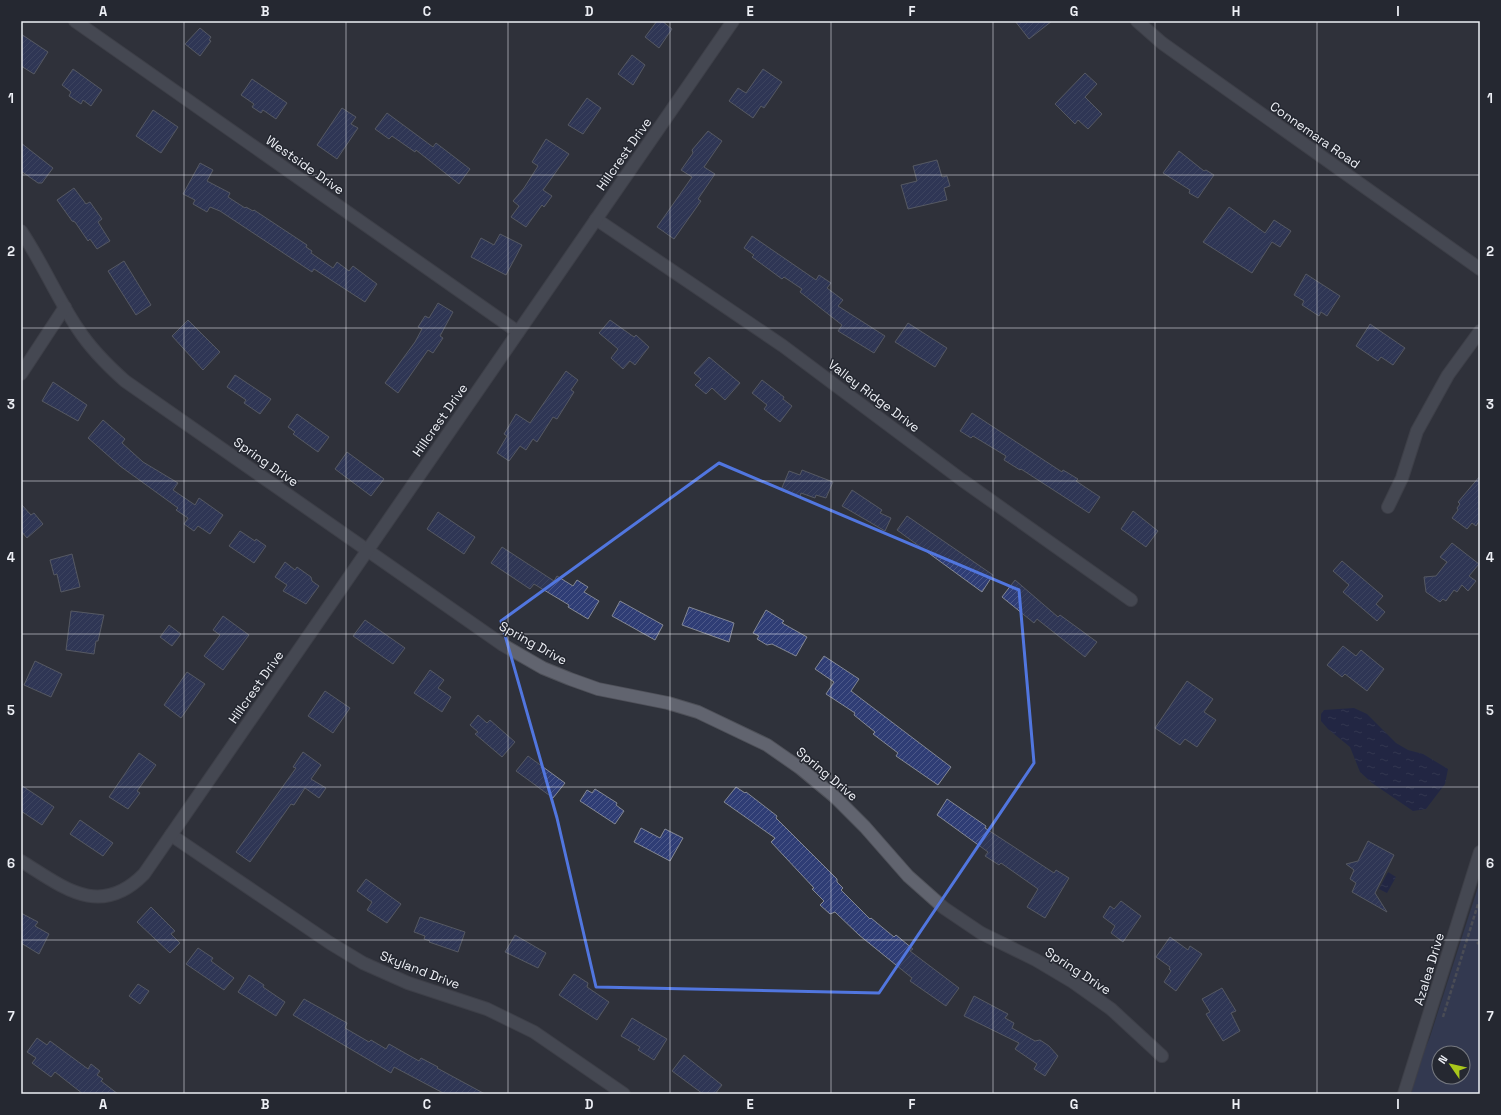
<svg xmlns="http://www.w3.org/2000/svg" width="1501" height="1115" font-family="'Space Grotesk',sans-serif">
	<defs>
		<pattern id="water-ripples" width="26" height="14" patternUnits="userSpaceOnUse"><rect width="26" height="14" fill="#121a4f"/><path d="M2 4q2-2 4 0t4 0M15 11q2-2 4 0t4 0" fill="none" stroke="#353c69"/></pattern>
		<pattern id="building-hatch" width="6" height="6" patternUnits="userSpaceOnUse"><rect width="6" height="6" fill="#2f3d75"/><path d="M-1 1l2-2M0 6l6-6M5 7l2-2" fill="none" stroke="#4d5989"/></pattern>
	</defs>
	<rect width="100%" height="100%" fill="#2f323b"/>
	<path fill="#38436a" fill-rule="evenodd" d="M1480,881V1094H1406L1430,1037ZM1439,1053H1463V1077H1439Z"/>
	<g fill="url(#water-ripples)">
		<path d="M1354,708L1367,714L1396,743L1408,750L1423,754L1448,769L1445,784L1426,809L1413,811L1372,783L1360,772L1350,747L1328,729L1321,721V714L1324,710Z"/>
		<path d="M1388,872L1396,877L1387,893L1379,889Z"/>
	</g>
	<g fill="url(#building-hatch)" stroke="#848893">
		<path d="M657,21H662L672,29L659,48L645,37Z"/>
		<path d="M1015,21H1052L1029,39Z"/>
		<path d="M200,28L211,37L209,40L211,41L200,56L185,44Z"/>
		<path d="M21,34L48,52L34,74L21,66Z"/>
		<path d="M632,55L645,65L633,85L618,74Z"/>
		<path d="M73,69L102,90L91,106L83,100L81,104L69,96L71,92L62,85Z"/>
		<path d="M763,69L782,82L764,108L761,106L753,118L729,101L738,88L746,93Z"/>
		<path d="M1085,73L1097,84L1085,97L1102,114L1088,129L1078,120L1075,124L1055,104Z"/>
		<path d="M252,79L287,103L276,119L263,110L261,113L252,107L254,104L241,95Z"/>
		<path d="M587,98L601,108L583,134L568,125Z"/>
		<path d="M342,108L356,117L351,124L358,128L337,159L317,145Z"/>
		<path d="M153,110L178,127L161,153L136,136Z"/>
		<path d="M387,113L433,147L436,143L470,169L459,184L416,150L415,152L392,136L389,139L375,129Z"/>
		<path d="M708,131L722,141L704,167L715,174L698,199L701,201L674,239L657,227L692,177L681,170L693,153L692,150Z"/>
		<path d="M546,139L569,154L543,190L552,196L544,207L542,205L526,227L511,217L519,206L513,201L524,188L538,166L532,162Z"/>
		<path d="M21,143L53,168L42,183H38L21,171Z"/>
		<path d="M1179,151L1204,171L1206,170L1214,175L1198,198L1189,193L1190,190L1163,173Z"/>
		<path d="M937,160L942,177L947,176L950,186L944,188L947,200L908,209L901,185L917,181L913,166Z"/>
		<path d="M200,163L213,170L207,181L230,193L228,197L245,208L246,207L253,211L254,210L307,245L306,247L312,251L311,253L333,268L337,262L349,271L353,266L377,284L365,302L314,269L312,272L220,211L210,207L207,212L193,204L195,200L183,194Z"/>
		<path d="M74,188L86,204L90,202L102,219L98,222L110,241L97,249L90,239L88,241L75,222L72,221L57,200Z"/>
		<path d="M1229,207L1265,233L1274,220L1291,231L1280,247L1272,242L1252,273L1203,242Z"/>
		<path d="M500,234L522,245L506,275L471,257L481,238L494,245Z"/>
		<path d="M752,236L816,280L819,275L831,283L827,288L843,300L838,306L885,336L874,353L838,331L842,325L800,292L802,289L784,277L782,279L752,257L754,255L744,248Z"/>
		<path d="M124,261L151,305L136,315L108,271Z"/>
		<path d="M1306,274L1340,296L1327,316L1321,312L1319,316L1302,305L1304,301L1294,295Z"/>
		<path d="M438,303L453,312L440,336L443,338L433,353L428,350L398,393L385,383L415,342L422,329L418,327L425,316L429,318Z"/>
		<path d="M188,320L220,352L203,370L172,336Z"/>
		<path d="M610,320L634,337L636,335L649,347L635,365L630,361L623,369L611,358L618,349L599,333Z"/>
		<path d="M908,323L947,348L935,367L895,342Z"/>
		<path d="M1370,324L1405,348L1393,365L1381,357L1378,361L1356,346Z"/>
		<path d="M709,357L740,383L725,400L712,388L706,394L695,385L701,379L694,373Z"/>
		<path d="M566,371L578,380L571,390L574,392L557,419L553,417L537,442L533,439L526,450L520,446L509,461L497,453L507,436L504,434L516,414L530,423Z"/>
		<path d="M235,375L271,399L260,414L244,403L246,400L227,387Z"/>
		<path d="M762,380L784,397L783,399L792,406L780,422L764,409L767,405L752,393Z"/>
		<path d="M53,382L87,405L78,421L42,401Z"/>
		<path d="M972,413L1062,472L1063,470L1078,479L1076,481L1100,497L1089,513L1021,469L1020,470L1004,460L1006,456L973,436L971,438L960,431Z"/>
		<path d="M297,414L329,437L318,452L293,434L295,432L288,427Z"/>
		<path d="M103,420L125,439L122,443L143,462L178,483L173,490L195,505L199,498L223,515L210,534L198,526L194,531L184,524L188,518L176,510L178,508L120,466L88,438Z"/>
		<path d="M347,452L384,479L371,496L335,469Z"/>
		<path d="M802,470L833,482L826,498L816,495L815,498L801,493L800,497L781,490L789,471L800,475Z"/>
		<path d="M1480,476V520L1476,526L1472,523L1467,529L1452,518L1458,510L1457,508L1460,504L1458,502Z"/>
		<path d="M852,490L882,510L880,513L891,518L885,531L842,506Z"/>
		<path d="M21,504L31,515L34,513L43,524L27,538L21,531Z"/>
		<path d="M1133,511L1158,531L1146,547L1121,529Z"/>
		<path d="M438,512L475,537L464,554L427,529Z"/>
		<path d="M907,516L993,575L982,592L897,530Z"/>
		<path d="M240,531L255,541L256,539L266,546L254,563L229,546Z"/>
		<path d="M1452,543L1479,564L1469,576L1476,581L1468,591L1462,585L1457,592L1454,590L1446,601L1443,599L1440,602L1426,592L1424,577L1436,576L1447,562L1440,557Z"/>
		<path d="M502,547L554,581L557,576L573,586L577,580L588,587L584,592L599,601L588,619L568,607L569,605L534,584L530,589L491,563Z"/>
		<path d="M72,554L80,587L61,592L57,574L54,575L50,560Z"/>
		<path d="M1342,561L1383,596L1376,604L1385,612L1377,621L1343,592L1349,585L1333,571Z"/>
		<path d="M285,562L295,570L297,567L311,577L312,581L319,586L306,604L283,591L287,585L275,577Z"/>
		<path d="M1015,580L1058,617L1060,615L1097,642L1085,657L1037,619L1034,623L1002,597Z"/>
		<path d="M620,601L663,625L655,640L612,616Z"/>
		<path d="M689,607L734,623L729,642L682,625Z"/>
		<path d="M766,610L784,621L782,623L807,637L796,656L772,644L767,645L757,639L759,636L753,633Z"/>
		<path d="M71,611L104,615L98,641H96L94,654L66,650Z"/>
		<path d="M223,616L249,635L223,670L204,656L220,635L213,630Z"/>
		<path d="M365,620L405,648L393,664L353,636Z"/>
		<path d="M169,625L181,634L172,646L160,637Z"/>
		<path d="M1343,646L1356,656L1361,650L1384,669L1367,691L1345,674L1342,677L1327,665Z"/>
		<path d="M824,656L859,679L851,691L951,767L938,785L896,756L898,753L873,734L875,732L854,715L855,713L826,694L834,682L815,669Z"/>
		<path d="M35,661L62,674L51,697L24,685Z"/>
		<path d="M430,670L444,680L438,688L451,697L442,712L414,693Z"/>
		<path d="M187,672L205,684L181,718L164,705Z"/>
		<path d="M1187,681L1213,699L1204,712L1216,720L1197,747L1185,739L1180,745L1155,728Z"/>
		<path d="M325,691L350,708L333,733L308,716Z"/>
		<path d="M478,715L487,723L490,720L515,742L502,757L475,734L478,732L470,725Z"/>
		<path d="M303,752L321,765L311,779L326,788L319,798L305,788L294,805L291,804L250,862L236,852L296,768L293,767Z"/>
		<path d="M139,753L156,765L137,791L140,793L128,809L109,797Z"/>
		<path d="M528,756L565,783L553,798L516,771Z"/>
		<path d="M21,785L54,807L42,825L21,811Z"/>
		<path d="M736,787L745,793L746,792L777,816L776,818L837,879V882L843,888L841,890L870,919L871,918L894,937L896,935L913,949L910,951L959,988L946,1006L910,981L912,978L859,935L835,912L830,914L820,905L824,901L812,889L814,888L771,842L775,838L724,802Z"/>
		<path d="M595,789L617,803L616,805L624,811L615,824L580,801L587,790L592,793Z"/>
		<path d="M947,799L986,826L985,828L1054,873L1056,870L1069,878L1045,918L1027,907L1038,889L1001,863L999,865L985,856L988,852L937,815Z"/>
		<path d="M80,820L113,843L103,856L70,834Z"/>
		<path d="M641,828L660,838L665,829L683,838L670,861L634,842Z"/>
		<path d="M1368,841L1394,855L1375,893L1387,912L1352,892L1356,883L1350,879L1354,870L1346,864L1358,861Z"/>
		<path d="M366,879L401,904L387,923L367,910L372,902L357,891Z"/>
		<path d="M1121,901L1141,916L1123,942L1111,933L1115,926L1103,917L1110,906L1114,909Z"/>
		<path d="M151,907L175,931L171,934L180,943L170,953L137,922Z"/>
		<path d="M21,913L38,922L35,926L49,934L39,954L21,943Z"/>
		<path d="M420,917L465,932L458,952L429,942L430,941L424,939L425,936L414,932Z"/>
		<path d="M515,935L546,953L538,968L505,952Z"/>
		<path d="M1170,937L1188,950L1190,946L1202,954L1176,991L1164,982L1171,971L1169,969L1170,967L1156,957Z"/>
		<path d="M198,948L213,958L211,961L234,978L224,990L186,964Z"/>
		<path d="M574,974L588,983L587,987L609,1002L597,1020L559,995Z"/>
		<path d="M249,975L264,985L263,987L285,1002L276,1016L238,992Z"/>
		<path d="M138,984L149,991L140,1004L129,996Z"/>
		<path d="M1222,988L1236,1011L1231,1013L1240,1031L1223,1041L1206,1014L1210,1012L1202,999Z"/>
		<path d="M974,996L1008,1014L1005,1018L1014,1023L1012,1028L1035,1041L1040,1040L1049,1046L1058,1056L1045,1076L1034,1069L1037,1064L1015,1049L1019,1043L964,1016Z"/>
		<path d="M304,999L347,1023L345,1028L369,1042L371,1040L386,1049L389,1044L419,1061L421,1058L438,1067L437,1068L485,1094H445L394,1067L391,1073L293,1015Z"/>
		<path d="M632,1018L667,1039L654,1060L638,1050L640,1047L621,1036Z"/>
		<path d="M37,1038L47,1045L50,1041L88,1069L91,1064L100,1071L97,1075L103,1079L101,1081L118,1094H83L55,1072L51,1077L32,1063L36,1058L27,1052Z"/>
		<path d="M684,1055L722,1085L715,1094H703L672,1071Z"/>
	</g>
	<g fill="none" stroke-linecap="round" stroke-linejoin="round">
		<g stroke="#4f5159" stroke-width="14">
			<g id="minor">
				<path d="M75,21L518,332"/>
				<path d="M1137,21L1162,43L1197,68L1480,269"/>
				<path d="M596,219L783,346L962,480L1131,600"/>
				<path d="M21,231C42,262 57,298 78,329C91,349 107,365 125,381L503,645L543,668L570,679L598,689L668,703L698,712L767,745L800,768L835,797L865,827L908,876L944,908L981,933L1036,960L1073,982L1111,1009L1162,1056"/>
				<path d="M21,374L65,307"/>
				<path d="M1388,507L1402,478L1417,431L1448,375L1480,331"/>
				<path d="M171,835L330,943L363,963L408,983L487,1009L534,1032L624,1094"/>
				<path d="M21,861C63,887 100,919 144,874L733,21"/>
				<path d="M1404,1094L1480,852"/>
			</g>
		</g>
		<g stroke="#6a6d75" stroke-width="2.5" stroke-dasharray="4 2" stroke-linecap="butt">
			<path d="M1477,944L1480,941"/>
			<path d="M1443,1017L1478,904"/>
		</g>
		<use href="#minor" stroke="#61646f" stroke-width="12"/>
	</g>
	<path d="M0 0H1501V1115H0ZM719,463L1019,590L1034,763L879,993L596,987L557,818L501,621Z" fill="#2f323b" fill-opacity=".55" fill-rule="evenodd"/>
	<path fill="none" stroke="#5176df" stroke-width="3" stroke-linejoin="round" d="M719,463L1019,590L1034,763L879,993L596,987L557,818L501,621Z"/>
	<path fill="none" stroke="#edeff5" stroke-width="1" stroke-opacity="0.55" d="M184,21V1094M346,21V1094M508,21V1094M670,21V1094M831,21V1094M993,21V1094M1155,21V1094M1317,21V1094M21,175H1480M21,328H1480M21,481H1480M21,634H1480M21,787H1480M21,940H1480"/>
	<g text-anchor="middle" dominant-baseline="central" stroke-width="3" stroke-linejoin="round" paint-order="stroke">
		<g font-size="13" fill="#edeff5" stroke="#252831">
			<text transform="translate(1315 135) rotate(35)">Connemara Road</text>
			<text transform="translate(624 154) rotate(-55)">Hillcrest Drive</text>
			<text transform="translate(305 165) rotate(35)">Westside Drive</text>
			<text transform="translate(874 396) rotate(37)">Valley Ridge Drive</text>
			<text transform="translate(440 420) rotate(-55)">Hillcrest Drive</text>
			<text transform="translate(266 462) rotate(35)">Spring Drive</text>
			<text transform="translate(533 643) rotate(29)">Spring Drive</text>
			<text transform="translate(256 687) rotate(-55)">Hillcrest Drive</text>
			<text transform="translate(827 774) rotate(40)">Spring Drive</text>
			<text transform="translate(1429 969) rotate(-73)">Azalea Drive</text>
			<text transform="translate(420 970) rotate(21)">Skyland Drive</text>
			<text transform="translate(1078 971) rotate(33)">Spring Drive</text>
		</g>
	</g>
	<rect width="1501" height="1115" fill="none" stroke="#252831" stroke-width="44"/>
	<g transform="translate(1451 1065) rotate(304)"><circle r="19" fill="#252831" stroke="#75787f"/>
	<path d="M0-3L7 15L0 10L-7 15Z" fill="#a9c71b"/>
	<text y="-6" font-size="11" font-weight="bold" text-anchor="middle" fill="#edeff5">N</text>
	</g>
	<rect x="22" y="22" width="1457" height="1071" fill="none" stroke="#edeff5" stroke-width="1.5"/>
	<g font-size="13" text-anchor="middle" font-weight="bold" fill="#edeff5">
		<text x="103" y="16">A</text>
		<text x="265" y="16">B</text>
		<text x="427" y="16">C</text>
		<text x="589" y="16">D</text>
		<text x="750" y="16">E</text>
		<text x="912" y="16">F</text>
		<text x="1074" y="16">G</text>
		<text x="1236" y="16">H</text>
		<text x="1398" y="16">I</text>
		<text x="11" y="103">1</text>
		<text x="1490" y="103">1</text>
		<text x="11" y="256">2</text>
		<text x="1490" y="256">2</text>
		<text x="11" y="409">3</text>
		<text x="1490" y="409">3</text>
		<text x="11" y="562">4</text>
		<text x="1490" y="562">4</text>
		<text x="11" y="715">5</text>
		<text x="1490" y="715">5</text>
		<text x="11" y="868">6</text>
		<text x="1490" y="868">6</text>
		<text x="11" y="1021">7</text>
		<text x="1490" y="1021">7</text>
		<text x="103" y="1109">A</text>
		<text x="265" y="1109">B</text>
		<text x="427" y="1109">C</text>
		<text x="589" y="1109">D</text>
		<text x="750" y="1109">E</text>
		<text x="912" y="1109">F</text>
		<text x="1074" y="1109">G</text>
		<text x="1236" y="1109">H</text>
		<text x="1398" y="1109">I</text>
	</g>
</svg>
